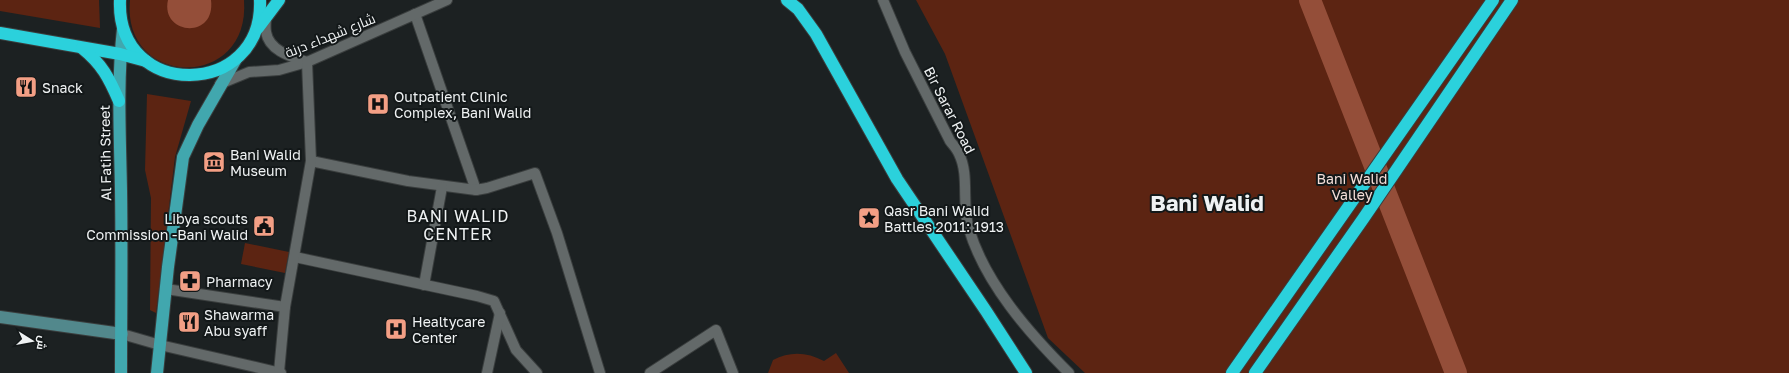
<svg xmlns="http://www.w3.org/2000/svg" width="1789" height="373" font-family="'Golos Text',Cairo,sans-serif">
	<rect width="100%" height="100%" fill="#1c2122"/>
	<g fill="#5c2412">
		<path d="M0,0H99L100,28L0,11Z"/>
		<path d="M130,0H244C251,91 121,89 130,0Z"/>
		<path d="M916,0H1789V373H1085L1048,338L945,54Z"/>
		<path d="M147,94L191,101L175,157L156,313L150,310L151,198L145,170Z"/>
		<path d="M245,243L289,252L285,273L241,264Z"/>
		<path d="M836,353L849,373H768L773,360C790,351 807,352 824,361Z"/>
	</g>
	<path fill="#944e39" d="M168,0H211C216,40 160,35 168,0Z"/>
	<g fill="none" stroke-linecap="round" stroke-linejoin="round">
		<path stroke="#944e39" stroke-width="22" d="M1310,0L1456,373"/>
		<g stroke="#3a3e3e" stroke-width="12">
			<g id="street">
				<path d="M883,0L905,52L950,141C953,145 957,149 959,154C970,176 961,205 969,229C985,283 1029,333 1069,373"/>
				<path d="M415,14L476,190"/>
				<path d="M266,16C266,21 265,27 266,32C269,51 292,57 307,62"/>
				<path d="M220,84L249,72L279,70L307,62L447,0"/>
				<path d="M311,161L408,181L476,190L487,188L535,173L557,233L600,373"/>
				<path d="M295,257L477,296L494,301L516,350L537,373"/>
				<path d="M424,285L442,187"/>
				<path d="M166,289L285,307"/>
				<path d="M122,334L160,345L281,373"/>
				<path d="M279,372L285,307L311,161L307,62"/>
				<path d="M487,373L500,313"/>
				<path d="M650,373L716,330L733,373"/>
			</g>
		</g>
		<g stroke="#3a3e3e" stroke-width="14">
			<path id="secondary" d="M0,317L122,334"/>
		</g>
		<g stroke="#3a3e3e" stroke-width="14">
			<g id="primary">
				<path d="M121,373C121,312 122,251 121,190C120,136 117,82 123,29"/>
				<path d="M157,373L168,267L183,157L198,125L236,59"/>
			</g>
		</g>
		<g stroke="#3a3e3e" stroke-width="14">
			<g id="highway">
				<path d="M120,0C116,101 264,99 260,0"/>
				<path d="M787,0L798,9L816,34L897,179L986,311L1026,373"/>
				<path d="M258,28L279,0"/>
				<path d="M0,33L120,54L146,61"/>
				<path d="M82,48C102,64 109,78 119,101"/>
				<path d="M1232,373L1493,0"/>
				<path d="M1255,373L1363,219L1512,0"/>
			</g>
		</g>
		<use href="#street" stroke="#636969" stroke-width="10"/>
		<use href="#secondary" stroke="#52888c" stroke-width="12"/>
		<use href="#primary" stroke="#41a7ae" stroke-width="12"/>
		<use href="#highway" stroke="#2bd1dc" stroke-width="12"/>
	</g>
	<defs>
		<g id="restaurant-square" transform="scale(1.15)"><rect x="-9" y="-9" width="18" height="18" rx="4" fill="#f39f85" stroke="#131819"/><path d="M-5-6h1v4h1v-4h1v4h1v-4h1v5L-1.5 .5V6h-2V.5L-5-1ZM5-6V6H3V1.5H1.5Q1.5-4 5-6Z" fill="#111"/></g>
		<g id="hospital-square" transform="scale(1.15)"><rect x="-9" y="-9" width="18" height="18" rx="4" fill="#f39f85" stroke="#131819"/><path d="M-5-5h3v3.5h4V-5h3V5h-3V1.5h-4V5h-3Z" fill="#111"/></g>
		<g id="museum-square" transform="scale(1.15)"><rect x="-9" y="-9" width="18" height="18" rx="4" fill="#f39f85" stroke="#131819"/><path d="M0-6L6-3V-2H-6V-3ZM-5-1h2V3h-2ZM-1-1h2V3h-2ZM3-1h2V3H3ZM-6 4H6V6H-6Z" fill="#111"/></g>
		<g id="sight-square" transform="scale(1.15)"><rect x="-9" y="-9" width="18" height="18" rx="4" fill="#f39f85" stroke="#131819"/><path d="M0-6L1.8-2.2L6-1.7L2.9 1.2L3.7 5.4L0 3.3L-3.7 5.4L-2.9 1.2L-6-1.7L-1.8-2.2Z" fill="#111"/></g>
		<g id="civic-square" transform="scale(1.15)"><rect x="-9" y="-9" width="18" height="18" rx="4" fill="#f39f85" stroke="#131819"/><path d="M-.6-6.5H3V-4.5H.6V-3L4-1V1h2V6H-6V1h2V-1L-.6-3ZM-1.2 2.5V6h2.4V2.5Z" fill="#111"/></g>
		<g id="pharmacy-square" transform="scale(1.15)"><rect x="-9" y="-9" width="18" height="18" rx="4" fill="#f39f85" stroke="#131819"/><path d="M-2-6h4v4h4v4h-4v4h-4v-4h-4v-4h4Z" fill="#111"/></g>
	</defs>
	<g fill-rule="evenodd">
		<use href="#restaurant-square" x="26" y="87"/>
		<use href="#hospital-square" x="378" y="104"/>
		<use href="#museum-square" x="214" y="162"/>
		<use href="#sight-square" x="869" y="218"/>
		<use href="#civic-square" x="264" y="226"/>
		<use href="#pharmacy-square" x="190" y="281"/>
		<use href="#restaurant-square" x="189" y="322"/>
		<use href="#hospital-square" x="396" y="329"/>
	</g>
	<g text-anchor="middle" dominant-baseline="central" stroke-width="4" stroke-linejoin="round" paint-order="stroke">
		<g font-size="14" fill="#eff2f3" stroke="#131819">
			<text transform="translate(330 35) rotate(-22)">شارع شهداء درنة</text>
			<text transform="translate(950 110) rotate(63)">Bir Sarar Road</text>
			<text transform="translate(105 153) rotate(-91)">Al Fatih Street</text>
		</g>
		<g font-size="14" fill="#eff2f3" stroke="#131819" text-anchor="start">
			<text x="42" y="87">Snack</text>
			<text x="394" y="96">Outpatient Clinic<tspan x="394" dy="16">Complex, Bani Walid</tspan></text>
			<text x="230" y="154">Bani Walid<tspan x="230" dy="16">Museum</tspan></text>
			<text x="884" y="210">Qasr Bani Walid<tspan x="884" dy="16">Battles 2011: 1913</tspan></text>
			<text x="248" y="218" text-anchor="end">Libya scouts<tspan x="248" dy="16">Commission -Bani Walid</tspan></text>
			<text x="206" y="281">Pharmacy</text>
			<text x="204" y="314">Shawarma<tspan x="204" dy="16">Abu syaff</tspan></text>
			<text x="412" y="321">Healtycare<tspan x="412" dy="16">Center</tspan></text>
		</g>
		<g font-size="14" fill="#f4ded8" stroke="#131819">
			<text x="1352" y="178">Bani Walid<tspan x="1352" dy="16">Valley</tspan></text>
		</g>
		<g font-size="16" letter-spacing="1" fill="#eff2f3" stroke="#131819">
			<text x="458" y="216">BANI WALID<tspan x="458" dy="18">CENTER</tspan></text>
		</g>
		<g font-size="22" font-weight="bold" fill="#eff2f3" stroke="#131819">
			<text x="1207" y="202">Bani Walid</text>
		</g>
	</g>
	<g transform="translate(32 341) rotate(101)" stroke="#131819" stroke-width="3" paint-order="stroke">
	<path d="M0-3L7 15L0 10L-7 15Z" fill="#eff2f3"/>
	<text y="-6" font-size="11" font-weight="bold" text-anchor="middle" fill="#eff2f3">ش</text>
	</g>
</svg>
